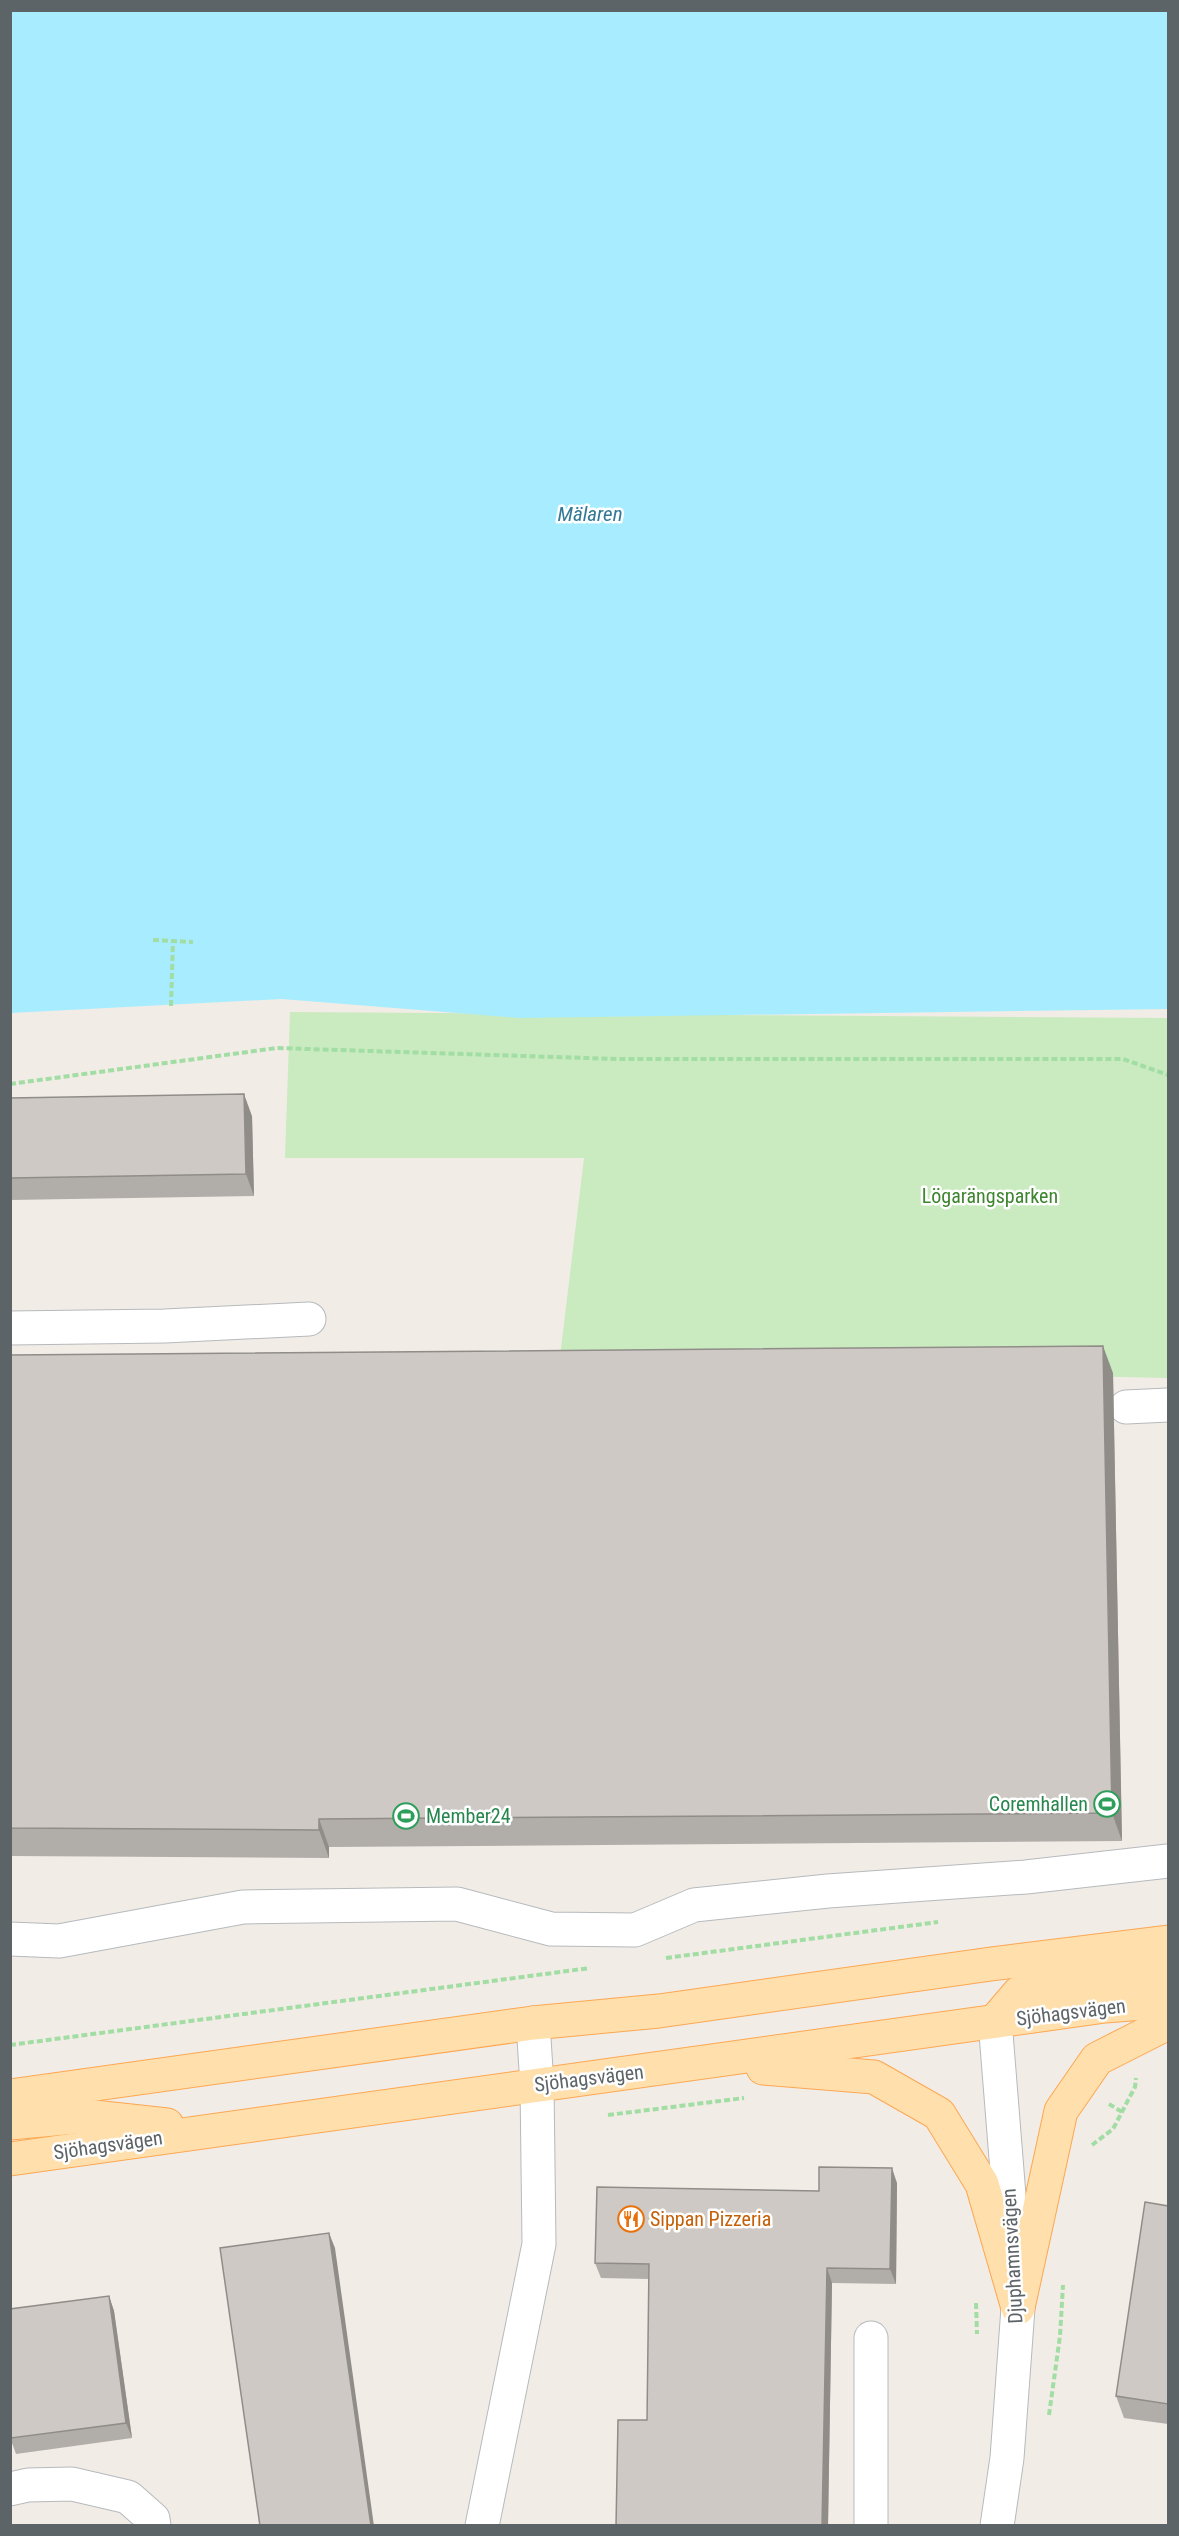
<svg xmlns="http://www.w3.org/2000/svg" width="1179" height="2536" font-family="'Roboto Condensed',sans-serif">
	<rect width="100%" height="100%" fill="#f1ece6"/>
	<path fill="#caeac0" d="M290,1012L1168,1018V1378L559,1365L584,1158H285Z"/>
	<path fill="#a7edff" d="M10,11H1168V1009L521,1018L282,999L11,1013Z"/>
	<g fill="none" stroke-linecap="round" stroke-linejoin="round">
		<g stroke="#b6babd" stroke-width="35">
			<g id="minor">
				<path d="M10,1328L165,1326L309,1319"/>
				<path d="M1126,1407L1168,1405"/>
				<path d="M10,1939L59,1941L243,1907L457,1904L551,1929L635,1930L694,1905L828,1891L1026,1877L1168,1861"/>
				<path d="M995,2021L1018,2308L1007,2458L997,2526"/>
				<path d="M10,2489L28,2485L72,2484L128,2497L153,2519L154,2526"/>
				<path d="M482,2526L539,2244L537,2085L533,2023"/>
				<path d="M871,2526V2338"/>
			</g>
		</g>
		<g stroke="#fda752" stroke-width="35">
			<g id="major">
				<path d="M995,2021L1019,1993L1168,1969"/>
				<path d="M763,2068L874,2077L939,2114L982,2184L1018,2308"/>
				<path d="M10,2096L533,2023L659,2011L991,1964L1168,1942"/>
				<path d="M10,2123L85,2116L167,2125"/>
				<path d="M10,2159L1105,2006L1168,2001"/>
				<path d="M1019,2303L1061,2111L1097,2059L1168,2023"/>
			</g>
		</g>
		<g stroke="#a2dda4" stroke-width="4" stroke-dasharray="6 3" stroke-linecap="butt">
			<path d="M153,940L173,941"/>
			<path d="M171,1006L173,941L193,942"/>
			<path d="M10,1084L277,1048L617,1059H1123L1168,1075"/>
			<path d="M666,1958L938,1922"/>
			<path d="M10,2045L590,1968"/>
			<path d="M1109,2104L1122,2112"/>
			<path d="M608,2115L744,2098"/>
			<path d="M1092,2145L1113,2129L1135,2087L1136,2078"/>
			<path d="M976,2303L977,2334"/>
			<path d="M1049,2415L1060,2336L1063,2285"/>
		</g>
		<use href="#minor" stroke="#fff" stroke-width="33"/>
		<use href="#major" stroke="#ffdfac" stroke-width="33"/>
	</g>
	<g fill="#b1ada9">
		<path d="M10,1098L252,1116L254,1196L10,1200Z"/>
		<path d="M10,1355L1113,1373L1122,1841L329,1847V1858L10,1856Z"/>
		<path d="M897,2183L896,2284L832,2283L828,2526H616L647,2420L649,2279L601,2278L595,2263Z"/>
		<path d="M1168,2206V2424L1124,2418L1116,2396Z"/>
		<path d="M109,2296L114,2311L132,2438L16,2454L12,2443H10V2309Z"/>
	</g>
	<g fill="#908d89">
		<path d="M244,1094L252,1116L254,1196L246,1174Z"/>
		<path d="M1103,1346L1113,1373L1122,1841L1112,1813Z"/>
		<path d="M319,1819L329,1847V1858L319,1830Z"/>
		<path d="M892,2168L897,2183L896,2284L890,2269Z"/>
		<path d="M329,2233L335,2248L374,2526H371Z"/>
		<path d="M827,2268L832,2283L828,2526H822Z"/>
		<path d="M109,2296L114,2311L132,2438L126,2423Z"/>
	</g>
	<g fill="#cec9c4" stroke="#908d89" stroke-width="1.5">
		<path d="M244,1094L246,1174L10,1178V1098Z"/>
		<path d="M1103,1346L1112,1813L319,1819V1830L10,1828V1355Z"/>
		<path d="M819,2167L892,2168L890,2269L827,2268L822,2526H616L618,2420H647L649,2264L595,2263L597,2187L819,2191Z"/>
		<path d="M1145,2202L1168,2206V2404L1116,2396Z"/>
		<path d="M329,2233L371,2526H260L220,2248Z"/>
		<path d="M109,2296L126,2423L11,2438L10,2309Z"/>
	</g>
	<defs>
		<g id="stadium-ring" transform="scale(1.35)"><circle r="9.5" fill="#fff" stroke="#2e9e5b" stroke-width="1.5"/><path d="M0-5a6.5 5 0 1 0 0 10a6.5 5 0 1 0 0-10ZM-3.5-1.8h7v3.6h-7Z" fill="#2e9e5b"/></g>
		<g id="restaurant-ring" transform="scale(1.35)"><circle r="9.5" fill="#fff" stroke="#e8710a" stroke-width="1.5"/><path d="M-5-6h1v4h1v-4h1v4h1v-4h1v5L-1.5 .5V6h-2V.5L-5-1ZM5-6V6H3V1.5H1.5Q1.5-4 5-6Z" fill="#e8710a"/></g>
	</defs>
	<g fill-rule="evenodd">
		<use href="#stadium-ring" x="1107" y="1804"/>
		<use href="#stadium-ring" x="406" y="1816"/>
		<use href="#restaurant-ring" x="631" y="2219"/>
	</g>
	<g text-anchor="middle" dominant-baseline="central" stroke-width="5" stroke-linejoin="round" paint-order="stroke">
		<g font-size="20" fill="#3d852e" stroke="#fff">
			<text x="990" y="1196">Lögarängsparken</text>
		</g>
		<g font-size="20" fill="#27864d" stroke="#fff" text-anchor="end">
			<text x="1088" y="1804">Coremhallen</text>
			<text x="426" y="1816" text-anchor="start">Member24</text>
		</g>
		<g font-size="20" fill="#5d6467" stroke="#fff">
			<text transform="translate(1071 2012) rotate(-7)">Sjöhagsvägen</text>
			<text transform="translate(589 2078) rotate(-7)">Sjöhagsvägen</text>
			<text transform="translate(108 2145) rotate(-8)">Sjöhagsvägen</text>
			<text transform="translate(1012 2256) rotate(-93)">Djuphamnsvägen</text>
		</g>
		<g font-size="20" fill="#c56008" stroke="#fff" text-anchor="start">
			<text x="650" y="2219">Sippan Pizzeria</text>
		</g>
		<g font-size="21" font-style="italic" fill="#317995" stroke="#fff">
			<text x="590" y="514">Mälaren</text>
		</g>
	</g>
	<rect width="1179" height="2536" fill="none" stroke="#5d6467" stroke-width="24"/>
</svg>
